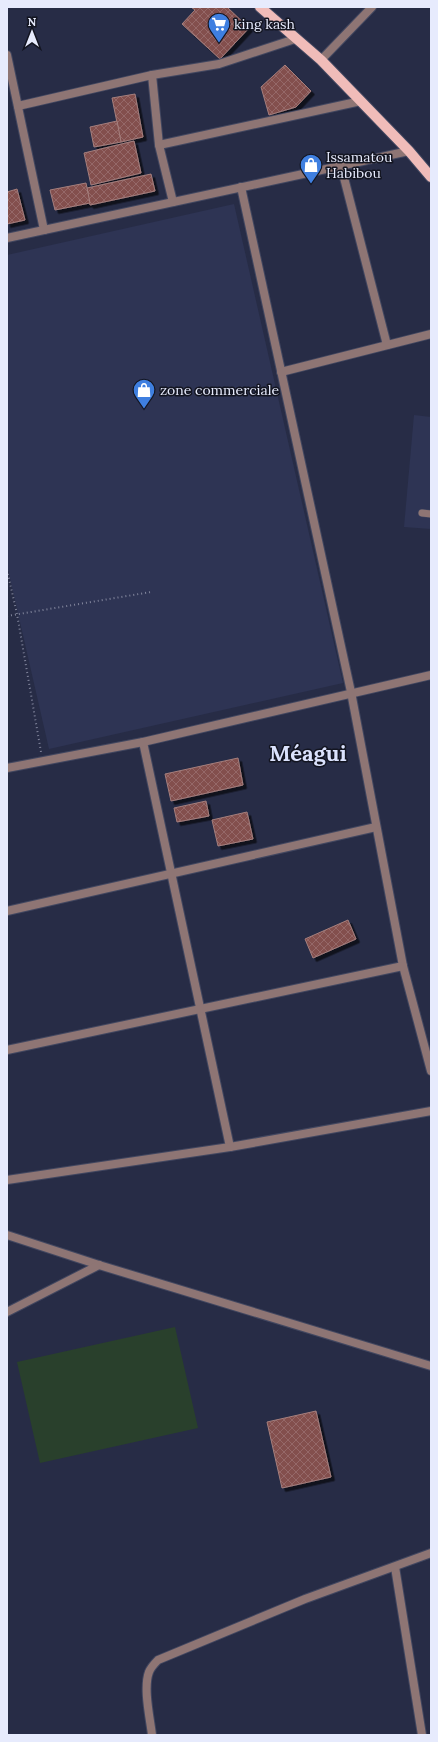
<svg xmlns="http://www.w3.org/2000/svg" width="438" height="1742" font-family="Lora,serif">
	<defs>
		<pattern id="building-cross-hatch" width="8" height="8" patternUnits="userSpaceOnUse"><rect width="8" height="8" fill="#834f4d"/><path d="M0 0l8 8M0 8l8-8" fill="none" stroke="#956868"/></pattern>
		<filter id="shadow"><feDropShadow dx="3.5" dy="3.5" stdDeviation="0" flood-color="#0009"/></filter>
	</defs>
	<rect width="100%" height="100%" fill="#272c46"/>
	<g fill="#2e3454">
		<path d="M234,204L343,683L49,749L7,565V255Z"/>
		<path d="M414,415L431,417V529L404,527Z"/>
	</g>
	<path fill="#29402c" d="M175,1327L198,1428L40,1463L17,1362Z"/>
	<g fill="url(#building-cross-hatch)" stroke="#a57f7d" filter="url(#shadow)">
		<path d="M191,7H227L249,28L220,59L182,24L195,10Z"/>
		<path d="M285,65L311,91L296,107L269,115L261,87Z"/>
		<path d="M135,94L143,137L121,142L112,98Z"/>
		<path d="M117,121L121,142L94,147L90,127Z"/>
		<path d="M134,141L141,173L91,185L84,153Z"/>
		<path d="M151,174L155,191L90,205L87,188Z"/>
		<path d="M86,183L90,203L55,210L50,190Z"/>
		<path d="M17,189L25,220L7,224V192Z"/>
		<path d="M238,758L243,785L171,801L165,774Z"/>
		<path d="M206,801L209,816L177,822L174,808Z"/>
		<path d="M247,812L253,839L218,846L212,820Z"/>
		<path d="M348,920L356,939L313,958L305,939Z"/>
		<path d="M316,1411L331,1477L282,1488L267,1422Z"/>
	</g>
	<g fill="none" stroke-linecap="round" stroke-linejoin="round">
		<g stroke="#424760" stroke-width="8">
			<path id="service" d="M422,513L431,514"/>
		</g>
		<g stroke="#424760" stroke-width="10">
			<g id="minor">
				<path d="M7,55L44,230"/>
				<path d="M321,60L372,7"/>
				<path d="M152,75L159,145L173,202"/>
				<path d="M18,106L152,75L219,64L295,39"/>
				<path d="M159,145L361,101"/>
				<path d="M341,166L387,345"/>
				<path d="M241,187L351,692L403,966L431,1071"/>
				<path d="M7,238L409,151"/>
				<path d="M281,372L431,334"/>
				<path d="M143,742L230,1147"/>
				<path d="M7,911L376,827"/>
				<path d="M7,1050L403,966"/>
				<path d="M7,1180L230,1147L431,1111"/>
				<path d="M7,1235L99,1265L431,1366"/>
				<path d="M7,1312L99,1265"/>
				<path d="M395,1567L422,1735"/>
				<path d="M152,1735C150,1718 143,1688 149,1672C151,1667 154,1664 158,1660L305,1599L431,1553"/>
			</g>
		</g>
		<g stroke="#424760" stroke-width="10">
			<path id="tertiary" d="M7,768L143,742L431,675"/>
		</g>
		<g stroke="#424760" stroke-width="12">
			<path id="primary" d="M260,7L321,60L409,151L431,177"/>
		</g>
		<g stroke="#80849b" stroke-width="2" stroke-dasharray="1 3" stroke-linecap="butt">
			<path d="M7,570L17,614L41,752"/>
			<path d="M7,616L151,592"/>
		</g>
		<use href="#service" stroke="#8e7574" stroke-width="7"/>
		<use href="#minor" stroke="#8e7574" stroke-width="8"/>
		<use href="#tertiary" stroke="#8e7574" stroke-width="8"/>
		<use href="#primary" stroke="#f0bcb9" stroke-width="10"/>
	</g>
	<defs>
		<g id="supermarket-pin" transform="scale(1.15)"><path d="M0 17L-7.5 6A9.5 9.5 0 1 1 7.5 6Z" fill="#3f7fe0" stroke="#131521"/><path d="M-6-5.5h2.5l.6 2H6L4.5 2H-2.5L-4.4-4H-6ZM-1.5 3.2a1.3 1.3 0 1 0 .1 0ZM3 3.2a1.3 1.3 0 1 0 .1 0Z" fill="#fff"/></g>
		<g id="shop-pin" transform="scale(1.15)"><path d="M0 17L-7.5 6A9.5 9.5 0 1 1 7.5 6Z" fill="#3f7fe0" stroke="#131521"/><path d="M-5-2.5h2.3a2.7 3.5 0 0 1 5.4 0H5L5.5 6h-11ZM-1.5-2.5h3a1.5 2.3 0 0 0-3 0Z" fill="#fff"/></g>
	</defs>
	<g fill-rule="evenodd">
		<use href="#supermarket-pin" x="219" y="24"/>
		<use href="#shop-pin" x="311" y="165"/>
		<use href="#shop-pin" x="144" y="390"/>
	</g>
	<g text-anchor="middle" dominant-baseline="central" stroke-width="3" stroke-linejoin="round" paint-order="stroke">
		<g font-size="14" fill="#e7ebfd" stroke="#131521" text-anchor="start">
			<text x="234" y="24">king kash</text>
			<text x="326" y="157">Issamatou<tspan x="326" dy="16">Habibou</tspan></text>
			<text x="160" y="390">zone commerciale</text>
		</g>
		<g font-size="22" font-weight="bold" fill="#dbe2fd" stroke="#131521">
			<text x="308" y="753">Méagui</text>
		</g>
	</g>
	<rect width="438" height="1742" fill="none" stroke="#e7ebfd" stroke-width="16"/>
	<g transform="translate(32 32)" stroke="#131521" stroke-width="3" paint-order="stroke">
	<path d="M0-3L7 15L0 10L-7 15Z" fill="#e7ebfd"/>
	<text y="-6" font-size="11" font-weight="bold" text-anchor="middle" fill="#e7ebfd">N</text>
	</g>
</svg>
